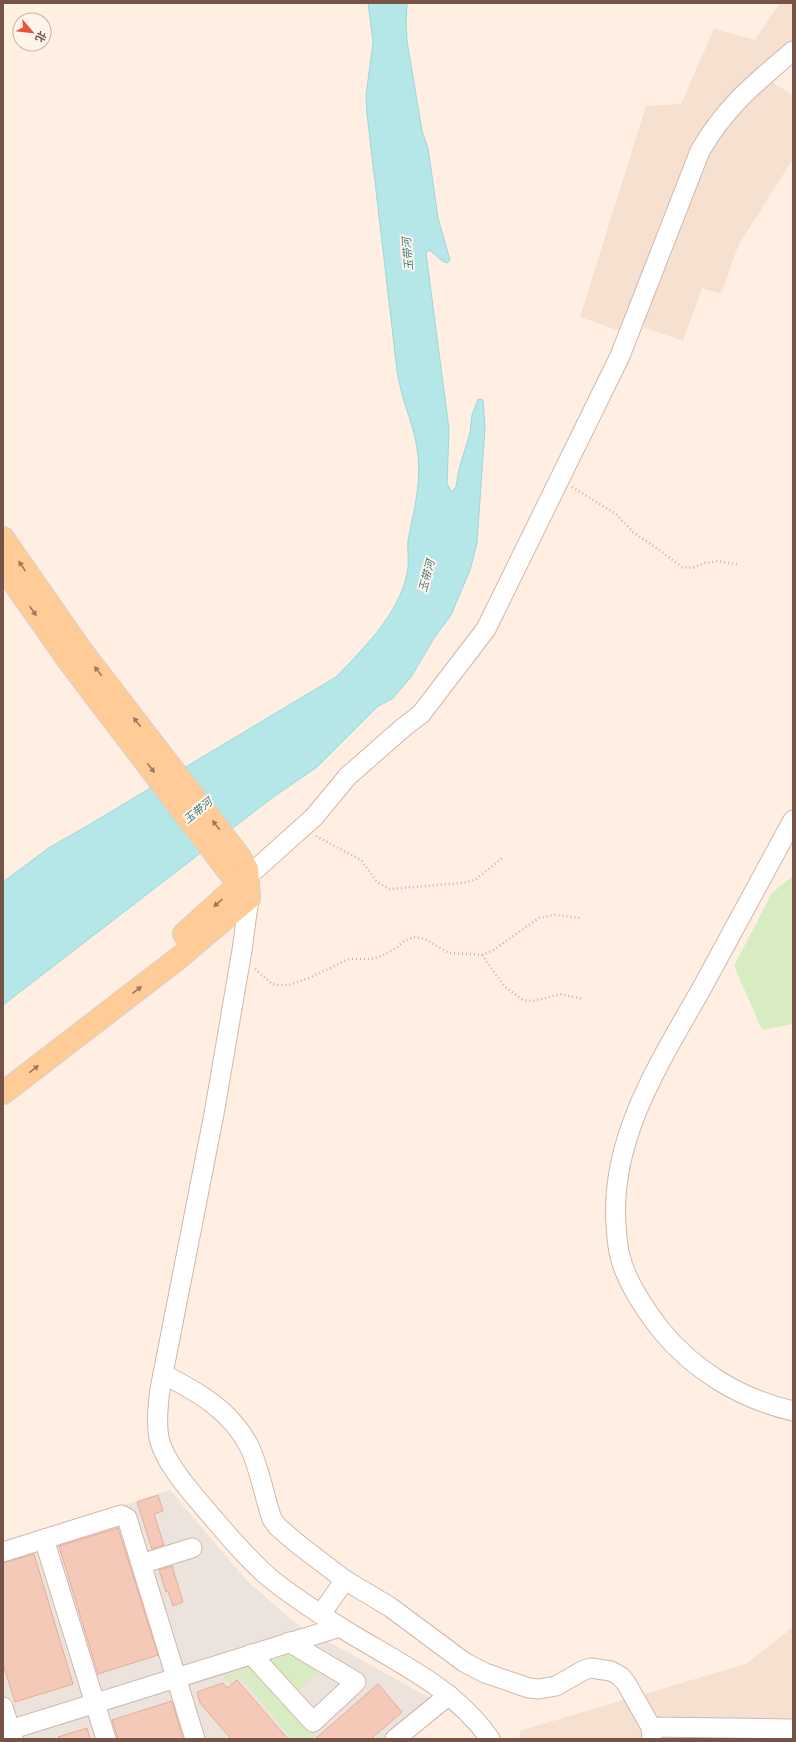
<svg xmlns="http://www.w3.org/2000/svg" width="796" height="1742" font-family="'Fira Sans','Noto Sans SC',sans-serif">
	<rect width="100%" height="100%" fill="#feefe2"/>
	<g fill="#f6e0d0">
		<path d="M780,3H793V60L773,83L793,95V159L738,246L721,294L702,288L683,341L638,325L634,336L580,317L646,106L681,104L714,29L755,40Z"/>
		<path d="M793,1627V1739H521L519,1731L746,1664Z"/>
	</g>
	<path fill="#ece3dd" d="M170,1490L248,1582L298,1625L432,1699L384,1739H3V1545Z"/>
	<g fill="#d7ecc0">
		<path d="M793,876V1024L762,1030L734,966L772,893Z"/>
		<path d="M295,1652L323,1668L294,1694L269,1661Z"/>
		<path d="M252,1666L255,1667L319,1739H292L240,1676L229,1684L223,1676Z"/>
	</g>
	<path fill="#b5e7e8" stroke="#9bd8db" d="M368,3H407L406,23L407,41L422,131L428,148L438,218L450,260L447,263C440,261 435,254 429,250L426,253L449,429L447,484L452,492L456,487L459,469L470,433L472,415L478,399L483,400L485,428L477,543L470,570L451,615L434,638L411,677L393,698L377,707L317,767L272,798L3,1005V882L50,847L82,829L336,677C364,648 398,615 407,574C410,561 406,547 409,535C415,507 422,477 417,448C413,422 400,396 397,370C387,284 377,199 367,114L366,96L373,42Z"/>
	<g fill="#f5c9b8" stroke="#e8ac97">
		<path d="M158,1495L163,1511L154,1514L164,1545L152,1549L137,1502Z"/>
		<path d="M118,1528L158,1655L98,1674L59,1546Z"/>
		<path d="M34,1554L73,1684L15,1702L3,1664V1563Z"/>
		<path d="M172,1566L183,1602L173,1606L168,1591L166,1592L159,1570Z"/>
		<path d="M237,1680L288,1739H231L200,1703L197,1692L223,1683L227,1688Z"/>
		<path d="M378,1684L402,1712L371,1739H315Z"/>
		<path d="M172,1701L183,1739H118L112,1720Z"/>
		<path d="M87,1728L90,1739H58V1737Z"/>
	</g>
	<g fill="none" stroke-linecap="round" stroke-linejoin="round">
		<g stroke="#d1b7ab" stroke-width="21">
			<g id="minor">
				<path d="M793,820C763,875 733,931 703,986C662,1059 610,1136 616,1224C617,1235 617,1246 620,1256C626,1282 644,1308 660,1329C694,1371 741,1399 793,1411"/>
				<path d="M247,877L314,817L348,776L404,727L421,714L486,629L620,356L700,151C725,107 755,83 793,51"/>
				<path d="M249,898L242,950L214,1114L160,1389C158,1405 156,1422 159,1438C164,1462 191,1492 207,1511C227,1534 247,1559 271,1579C288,1593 307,1605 326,1618C382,1656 451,1682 490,1739"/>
				<path d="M163,1374C198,1392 232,1411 250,1448C260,1470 264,1496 272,1519L278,1527L299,1545L345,1580L390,1607L464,1662L485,1673L529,1688L539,1689L556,1686L584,1670L591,1668L611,1671L620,1676L626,1683L651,1727L652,1739"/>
				<path d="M44,1539L106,1739"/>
				<path d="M3,1552L121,1515L127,1518L195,1739"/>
				<path d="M141,1564L192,1548"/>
				<path d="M321,1614L345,1580"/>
				<path d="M251,1654L313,1722L356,1682L289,1642"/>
				<path d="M3,1707L13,1739"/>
				<path d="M651,1727L793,1729"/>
				<path d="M3,1732L340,1627"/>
				<path d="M395,1739L449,1695"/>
			</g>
		</g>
		<g stroke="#d9cfcb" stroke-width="24">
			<g id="major">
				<path d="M3,538L81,650L239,856L247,869L249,898"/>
				<path d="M3,567L68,660L248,897"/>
				<path d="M184,934L247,877"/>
				<path d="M3,1093L180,957L249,898"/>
			</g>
		</g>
		<g stroke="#d9ac9b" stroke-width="2.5" stroke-dasharray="1 3" stroke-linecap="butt">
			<path d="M572,487L616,514L633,532L658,549L682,567L692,568L705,563L719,561L739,565"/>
			<path d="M316,836L361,860L377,882L389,889L462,883L475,880L502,858"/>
			<path d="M482,955L505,987L523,1000L534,1001L560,994L583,999"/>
			<path d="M255,969L271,983L276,985H288L309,978L349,959H371L382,956L396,948L404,941L414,937L425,939L449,953L482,955L492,951L539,918L555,915L581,918"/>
		</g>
		<use href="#minor" stroke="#fff" stroke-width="19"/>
		<use href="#major" stroke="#ffcc97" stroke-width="22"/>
	</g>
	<defs><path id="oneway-solid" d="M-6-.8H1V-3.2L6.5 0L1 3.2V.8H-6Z"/></defs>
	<g fill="#a0775f">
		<use href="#oneway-solid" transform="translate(22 566) rotate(-124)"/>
		<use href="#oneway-solid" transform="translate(33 611) rotate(55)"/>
		<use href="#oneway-solid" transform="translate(98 671) rotate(-128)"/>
		<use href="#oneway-solid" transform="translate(137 722) rotate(-128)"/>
		<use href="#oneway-solid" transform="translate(151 768) rotate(53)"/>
		<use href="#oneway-solid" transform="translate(216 825) rotate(-127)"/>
		<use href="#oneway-solid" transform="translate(218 903) rotate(138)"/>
		<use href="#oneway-solid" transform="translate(137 990) rotate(-38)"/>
		<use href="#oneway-solid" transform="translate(34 1069) rotate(-38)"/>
	</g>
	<g text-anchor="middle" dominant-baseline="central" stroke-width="4" stroke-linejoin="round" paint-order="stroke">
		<g font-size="11" font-style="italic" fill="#3a7a7d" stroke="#fff4e9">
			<text transform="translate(408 254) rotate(-94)">玉带河</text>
			<text transform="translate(427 576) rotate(-75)">玉带河</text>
			<text transform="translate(198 811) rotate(-39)">玉带河</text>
		</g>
	</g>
	<rect width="796" height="1742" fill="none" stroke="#775247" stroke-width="8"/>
	<g transform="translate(32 32) rotate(118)"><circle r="19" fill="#fff4e9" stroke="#c9b3a8"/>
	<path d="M0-3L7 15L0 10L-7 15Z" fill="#ef513f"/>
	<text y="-6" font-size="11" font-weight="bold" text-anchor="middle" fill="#775247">北</text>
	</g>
</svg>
